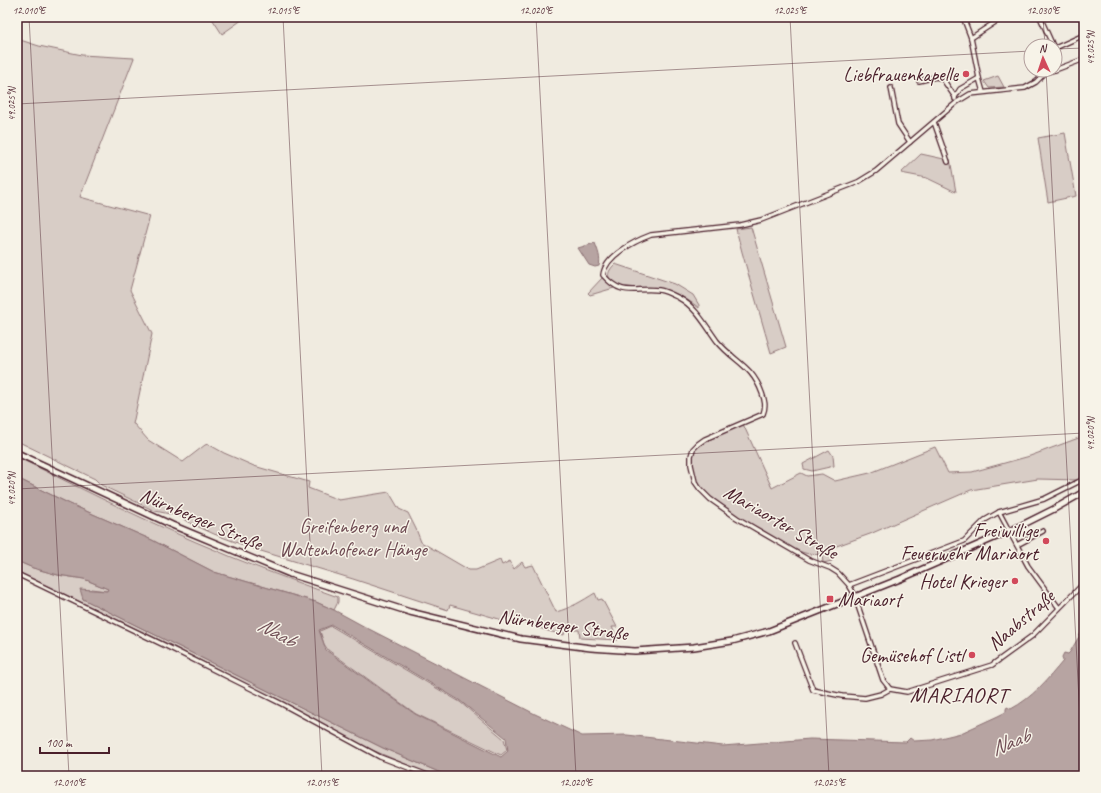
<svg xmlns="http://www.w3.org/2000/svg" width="1101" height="793" font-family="Caveat,sans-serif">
	<rect width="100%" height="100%" fill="#f0ebe0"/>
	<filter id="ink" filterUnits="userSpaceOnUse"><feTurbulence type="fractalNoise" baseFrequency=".025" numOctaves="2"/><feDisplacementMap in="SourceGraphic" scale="8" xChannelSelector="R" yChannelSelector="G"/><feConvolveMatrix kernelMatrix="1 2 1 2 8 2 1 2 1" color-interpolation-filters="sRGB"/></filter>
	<g filter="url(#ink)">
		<g fill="#d8cdc6" stroke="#917678">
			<path d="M211,17H246L222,34Z"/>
			<path d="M17,39L39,46L82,55L134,58L80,197L150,216L130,290L152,334L133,424H134L148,440L183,462L205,445L208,444L224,453L254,466L309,482L308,488L339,500L389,492L399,509L408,513L416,529L421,542L469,570H476L500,560L502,565L510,561L514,569L522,562L525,567L533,565L556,612C571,608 582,601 595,593L598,600L602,599L617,627H612L618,640L580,638L579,630H565L564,635L548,631L525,623H513L450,605L448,610L353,579L251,548L214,534L186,521L180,516L155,511L101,485L95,479L17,441Z"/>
			<path d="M998,76L1004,87L989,88L984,81Z"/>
			<path d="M1065,133L1076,196L1048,202L1038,138Z"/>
			<path d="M921,154L944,159H950L956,192L927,178L901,173Z"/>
			<path d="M751,227L786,347L771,353L742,252L736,229Z"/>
			<path d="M615,264L675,284L693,295L699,305V308C689,300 676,293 663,289C646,285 627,295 612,282C605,275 610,269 615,264Z"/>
			<path d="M603,277L614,288L590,295L588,293Z"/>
			<path d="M743,424L772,488L801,473L807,476L822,474L835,481L870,473L935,447L948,473L972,472L1030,456L1084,436V477L1078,480L1038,479L971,490L870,534L831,548L832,561L823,563L822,554C802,558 781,541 763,532C744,521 705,500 696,480C693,475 693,470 693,465C692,456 693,449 700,443Z"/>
			<path d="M829,450L833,456L834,466L812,471L804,469L803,464Z"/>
			<path d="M17,457C76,486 135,516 196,542C242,562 290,580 338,597V602L334,610L316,602L214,572L152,540L70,504L17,478Z"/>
			<path d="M17,561L33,568L58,575L84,579L108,589L107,591L91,589L83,599L383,748L448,776H437L419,770L363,746L298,710L170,645L18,572Z"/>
			<path d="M331,626L460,702L504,739L507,750L501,755L416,714L328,650L324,644L320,631Z"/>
		</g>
		<g fill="#b7a4a2" stroke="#8b6f72" fill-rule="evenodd">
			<path d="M595,243C598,251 601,258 599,266L595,267L589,265L578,248Z"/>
			<path d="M17,478L70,504L152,540L214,572L316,602L334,610L367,628L535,714L582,736L627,735L723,746L810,739L906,742L910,738L914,741L932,740L961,733L998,716L1006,712V709L1007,707L1011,709C1032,698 1048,679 1063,661L1062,657L1064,653L1068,654L1070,652L1084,628V775L448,776L383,748L83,599L80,589L107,591L108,589L84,579L58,575L33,568L17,561ZM332,625L459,700L506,738L508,751L501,757L415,714L326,650L319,630Z"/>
		</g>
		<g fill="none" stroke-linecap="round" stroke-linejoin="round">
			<g stroke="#4a1f2b" stroke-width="6">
				<g id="street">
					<path d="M963,17L971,38L979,78L983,92"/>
					<path d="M1040,17L1053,46"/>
					<path d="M971,38L1003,17"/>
					<path d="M1055,48L1084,35"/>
					<path d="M1055,70L1084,59"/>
					<path d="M919,81L935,77L942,78L955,97"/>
					<path d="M891,88L898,124L910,142"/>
					<path d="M955,99V97L960,89L979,78"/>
					<path d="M934,122L948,162"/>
					<path d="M999,512L1028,566L1059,608"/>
					<path d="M1017,545L1043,531"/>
					<path d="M17,574L168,647L282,704L380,757L430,776"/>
					<path d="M849,585L964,541L985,520L999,512L1044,499L1084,479"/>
					<path d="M853,592L849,585L838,573L830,568L809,560L737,518L710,499L700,489L695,482L691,465V456L693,449L698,444L705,439L763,414C766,406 765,401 762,393C752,365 734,362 717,341C706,326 696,307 679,298C673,295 666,291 659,290C634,287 623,298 603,275C605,256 635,241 651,235L740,225L761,220L858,182L876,171L957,102L970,94L1025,88L1036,82L1046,72L1054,70"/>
					<path d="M857,603L883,680L890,689"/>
					<path d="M795,643L813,690L842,696L865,698L881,694L890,689L907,692L992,665L1032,636L1084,583"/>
				</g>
			</g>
			<g stroke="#4a1f2b" stroke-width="8">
				<path id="secondary" d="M17,453L172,525L290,574L410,612L521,639L591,648L635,651L694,647L732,641L769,631L900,579L1010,531L1054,509L1084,492"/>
			</g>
			<use href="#street" stroke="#f7f3e8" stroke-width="3.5"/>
			<use href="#secondary" stroke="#f7f3e8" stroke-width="5"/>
		</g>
	</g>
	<path fill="none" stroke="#4a1f2b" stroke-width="1" stroke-opacity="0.45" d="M29,17L69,776M283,17L322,776M536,17L576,776M790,17L829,776M1043,17L1045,46M1055,49L1084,48M1046,70L1083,776M17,104L1031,51M17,489L1084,433"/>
	<g fill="#d1495b" stroke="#f7f3e8" stroke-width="1.5">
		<circle cx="966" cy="74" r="4"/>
		<circle cx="1046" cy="541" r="4"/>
		<circle cx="1015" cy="581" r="4"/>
		<rect x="826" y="595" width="8" height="8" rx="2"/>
		<circle cx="972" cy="655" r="4"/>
	</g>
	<g text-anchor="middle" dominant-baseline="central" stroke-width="3" stroke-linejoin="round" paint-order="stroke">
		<g font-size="20" fill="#4a1f2b" stroke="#f7f3e8" text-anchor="end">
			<text x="958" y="74">Liebfrauenkapelle</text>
			<text x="1038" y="530">Freiwillige<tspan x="1038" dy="23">Feuerwehr Mariaort</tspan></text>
			<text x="1007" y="581">Hotel Krieger</text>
			<text x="838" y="599" text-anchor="start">Mariaort</text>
			<text x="964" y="655">Gemüsehof Listl</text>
		</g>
		<g font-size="20" fill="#4a1f2b" stroke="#f7f3e8">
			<text transform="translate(201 519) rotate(23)">Nürnberger Straße</text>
			<text transform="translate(781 522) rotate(30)">Mariaorter Straße</text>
			<text transform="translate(1021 620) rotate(-41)">Naabstraße</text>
			<text transform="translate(563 625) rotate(8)">Nürnberger Straße</text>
		</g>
		<g font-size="20" fill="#6e4a52" stroke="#f7f3e8">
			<text x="353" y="526">Greifenberg und<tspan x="353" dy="23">Waltenhofener Hänge</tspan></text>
		</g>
		<g font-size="21" font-style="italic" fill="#704e55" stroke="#f7f3e8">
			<text transform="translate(277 632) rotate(29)">Naab</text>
			<text transform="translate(1010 742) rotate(-22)">Naab</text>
		</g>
		<g font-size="22" letter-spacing="1" fill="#4a1f2b" stroke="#f7f3e8">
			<text x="959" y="695">MARIAORT</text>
		</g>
	</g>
	<rect width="1101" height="793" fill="none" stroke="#f7f3e8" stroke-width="44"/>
	<g transform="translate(1043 58) rotate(357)"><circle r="19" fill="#f7f3e8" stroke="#b29e9c"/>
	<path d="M0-3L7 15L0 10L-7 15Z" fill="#d1495b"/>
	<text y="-6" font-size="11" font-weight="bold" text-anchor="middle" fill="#4a1f2b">N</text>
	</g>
	<path d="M40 747v6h69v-6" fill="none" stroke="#4a1f2b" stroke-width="2"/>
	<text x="46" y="747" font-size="12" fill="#4a1f2b" stroke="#f7f3e8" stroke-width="3" paint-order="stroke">100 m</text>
	<rect x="22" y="22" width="1057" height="749" fill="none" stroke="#4a1f2b" stroke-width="1.5"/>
	<g font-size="10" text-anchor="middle" fill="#4a1f2b">
		<text x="29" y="14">12.010°E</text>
		<text x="283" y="14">12.015°E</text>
		<text x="536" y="14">12.020°E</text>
		<text x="790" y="14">12.025°E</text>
		<text x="1043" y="14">12.030°E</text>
		<text transform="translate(1090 48) rotate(-90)" y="4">49.025°N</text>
		<text transform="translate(11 104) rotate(-90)" y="4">49.025°N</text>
		<text transform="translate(1090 434) rotate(-90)" y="4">49.020°N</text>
		<text transform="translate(11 489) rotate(-90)" y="4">49.020°N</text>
		<text x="69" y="786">12.010°E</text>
		<text x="322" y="786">12.015°E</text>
		<text x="576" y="786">12.020°E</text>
		<text x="829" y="786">12.025°E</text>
	</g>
</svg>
